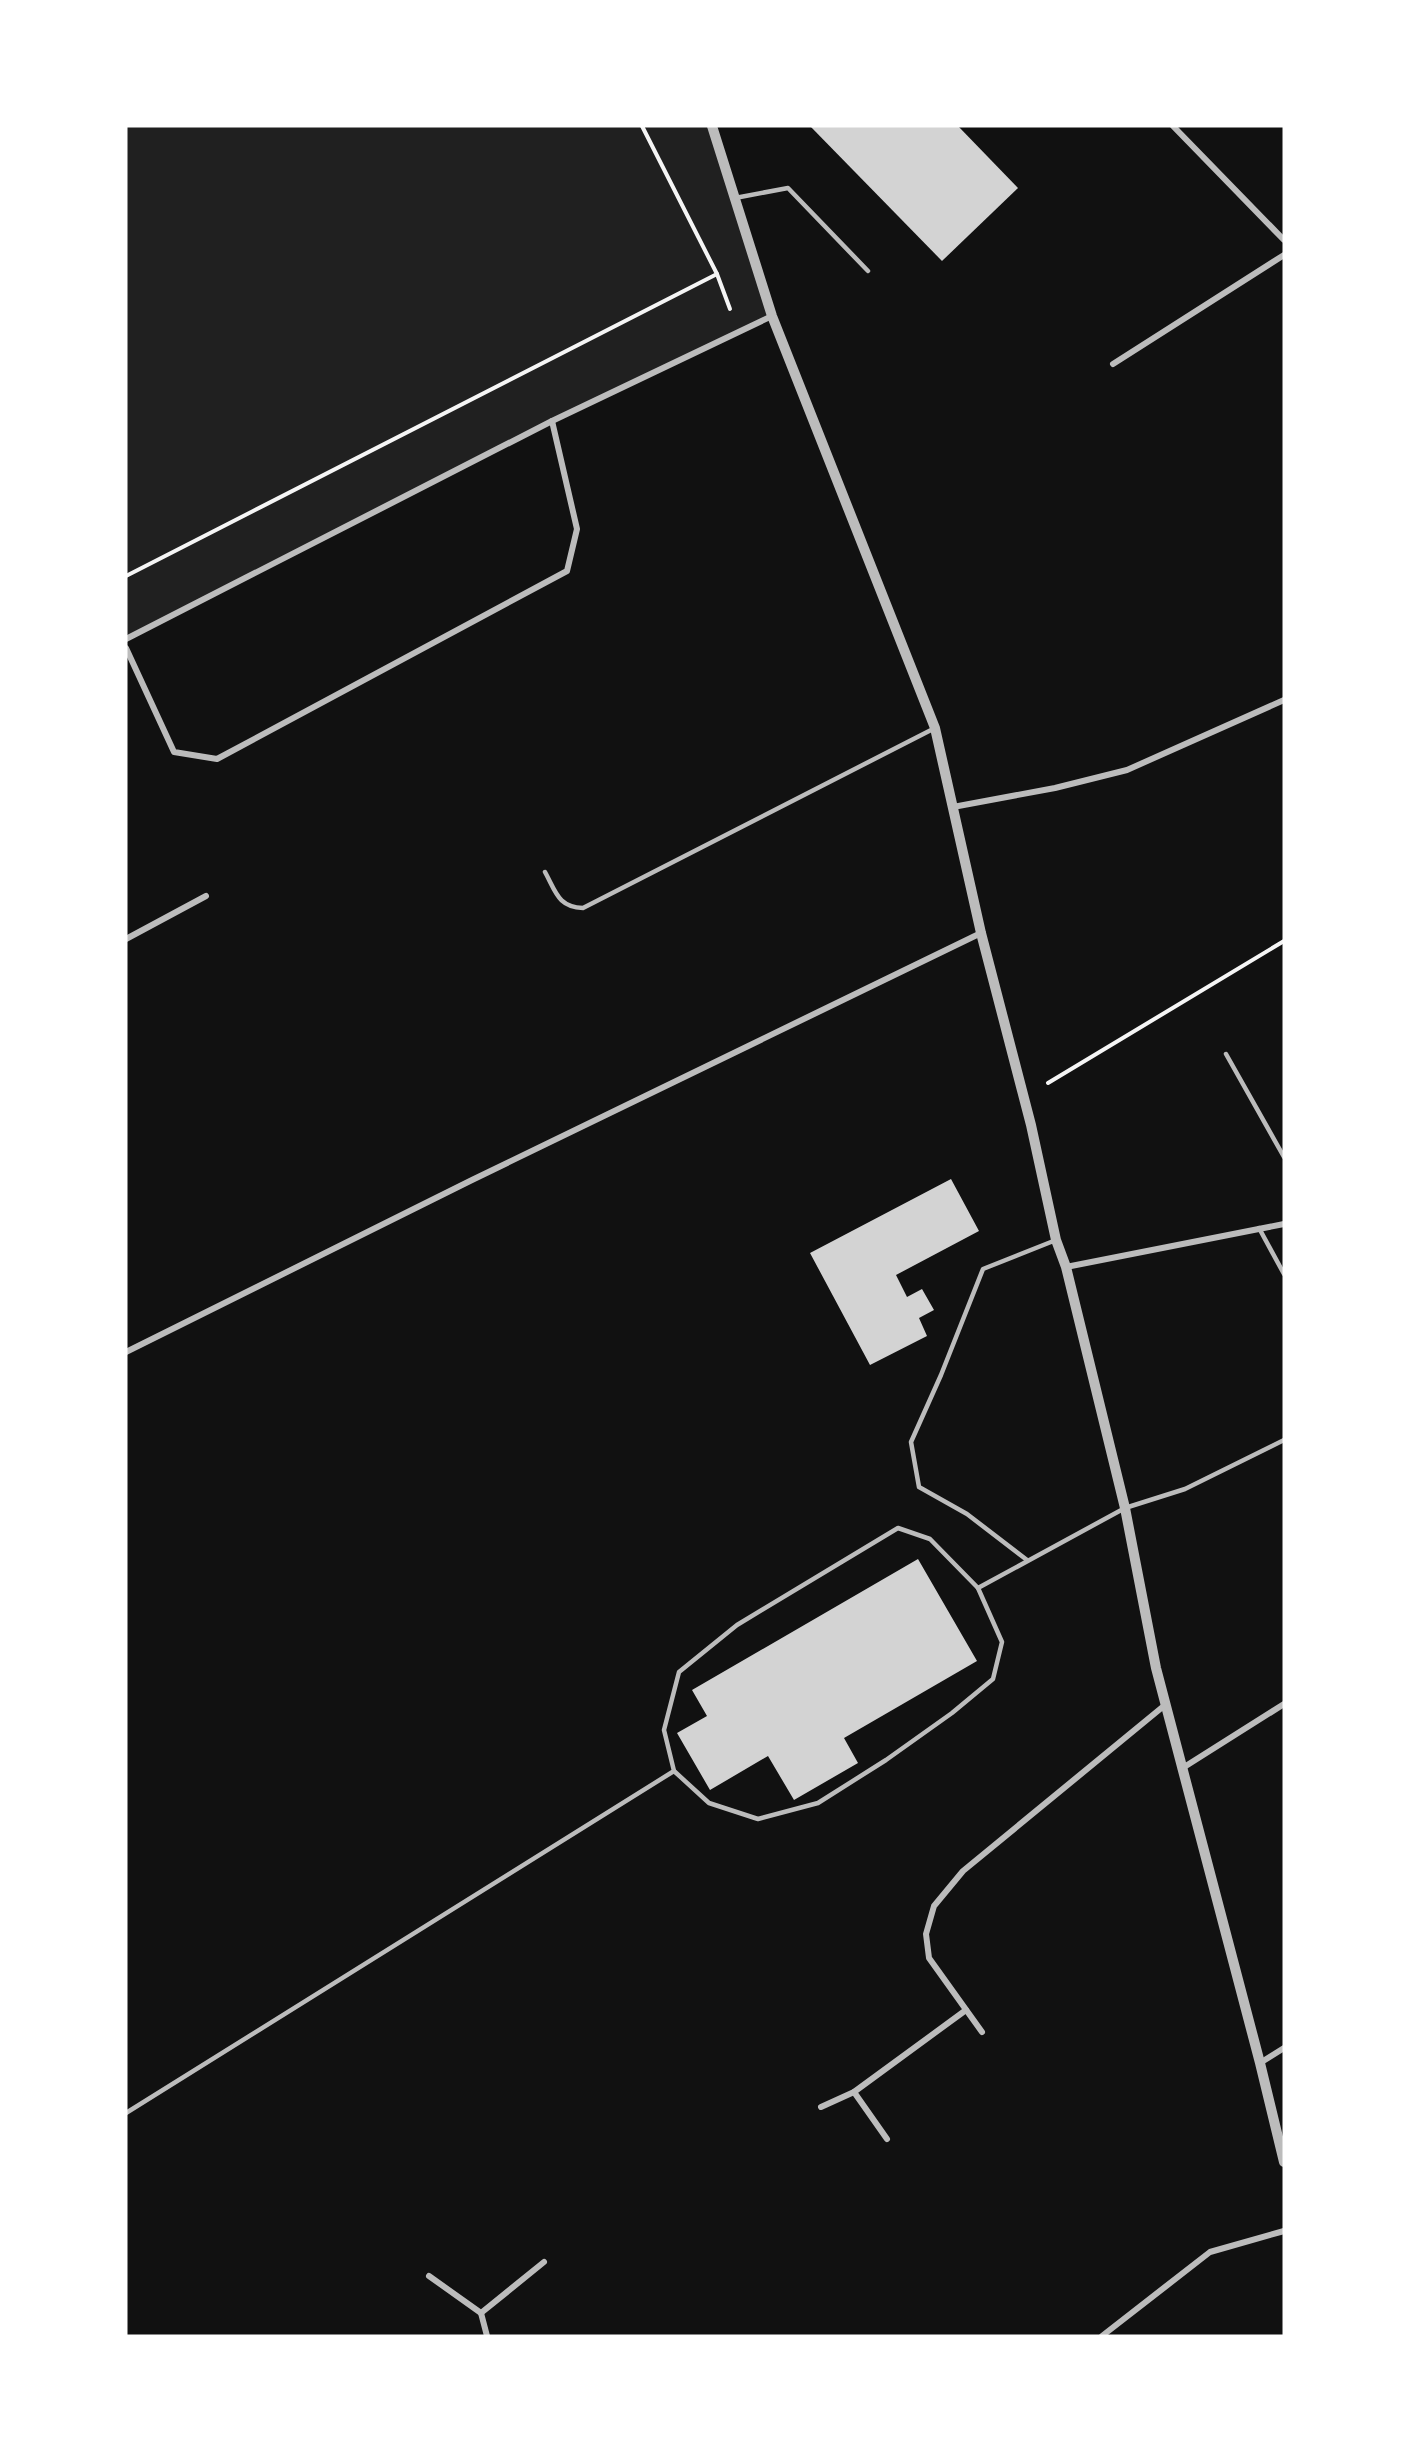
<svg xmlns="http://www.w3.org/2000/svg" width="1410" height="2462" font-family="'Public Sans',sans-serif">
	<rect width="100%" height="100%" fill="#111"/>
	<path fill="#202020" d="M126,126H712L772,316L552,421L126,639Z"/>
	<g fill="#d3d3d3">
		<path d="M810,126H958L1018,188L942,261Z"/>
		<path d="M951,1179L979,1231L896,1275L907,1297L922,1289L934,1310L919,1318L927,1336L870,1365L810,1253Z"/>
		<path d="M918,1559L977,1661L844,1738L858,1763L794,1800L768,1756L710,1790L677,1733L707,1716L692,1690Z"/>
	</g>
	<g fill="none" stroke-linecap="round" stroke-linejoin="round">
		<g stroke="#f5f5f5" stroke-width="4">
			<path d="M717,274L730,309"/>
			<path d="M126,576L717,274L642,126"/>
			<path d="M1048,1083L1284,941"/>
		</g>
		<g stroke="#bcbcbc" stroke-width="4.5">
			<path d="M735,198L788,188L868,271"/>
			<path d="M545,872C556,892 558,907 583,908L935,728"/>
			<path d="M1226,1054L1284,1157"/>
			<path d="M1259,1228L1284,1274"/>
			<path d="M1027,1560L967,1514L919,1487L911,1442L941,1375L983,1269L1056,1240"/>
			<path d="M674,1771L709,1803L758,1819L818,1803L886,1760L952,1713L993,1679L1002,1642L978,1588"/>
			<path d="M126,2113L674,1771L664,1730L679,1672L737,1625L898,1528L930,1539L978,1588L1125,1508L1185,1489L1284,1440"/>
		</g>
		<g stroke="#bcbcbc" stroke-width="6">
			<path d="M1173,126L1284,240"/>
			<path d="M1113,364L1284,255"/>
			<path d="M126,639L552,421L772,316"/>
			<path d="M126,648L174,752L217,759L567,571L577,529L552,421"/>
			<path d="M953,807L1055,788L1127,770L1284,700"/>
			<path d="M126,939L206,896"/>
			<path d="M1066,1267L1284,1224"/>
			<path d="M126,1352L472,1180L981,933"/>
			<path d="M1181,1769L1284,1704"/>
			<path d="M982,2032L929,1958L926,1934L934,1906L963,1871L1165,1705"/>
			<path d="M1260,2063L1284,2048"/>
			<path d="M854,2092L887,2139"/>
			<path d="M821,2107L854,2092L966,2010"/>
			<path d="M429,2276L481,2313L544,2262"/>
			<path d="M481,2313L487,2336"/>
			<path d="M1102,2336L1210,2252L1284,2231"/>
		</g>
		<path stroke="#bcbcbc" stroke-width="10" d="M712,126L772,316L935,728L981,933L1031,1125L1056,1240L1066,1267L1125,1508L1156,1668L1260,2063L1284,2162"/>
	</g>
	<rect width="1410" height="2462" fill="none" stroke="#ffffff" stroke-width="255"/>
</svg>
